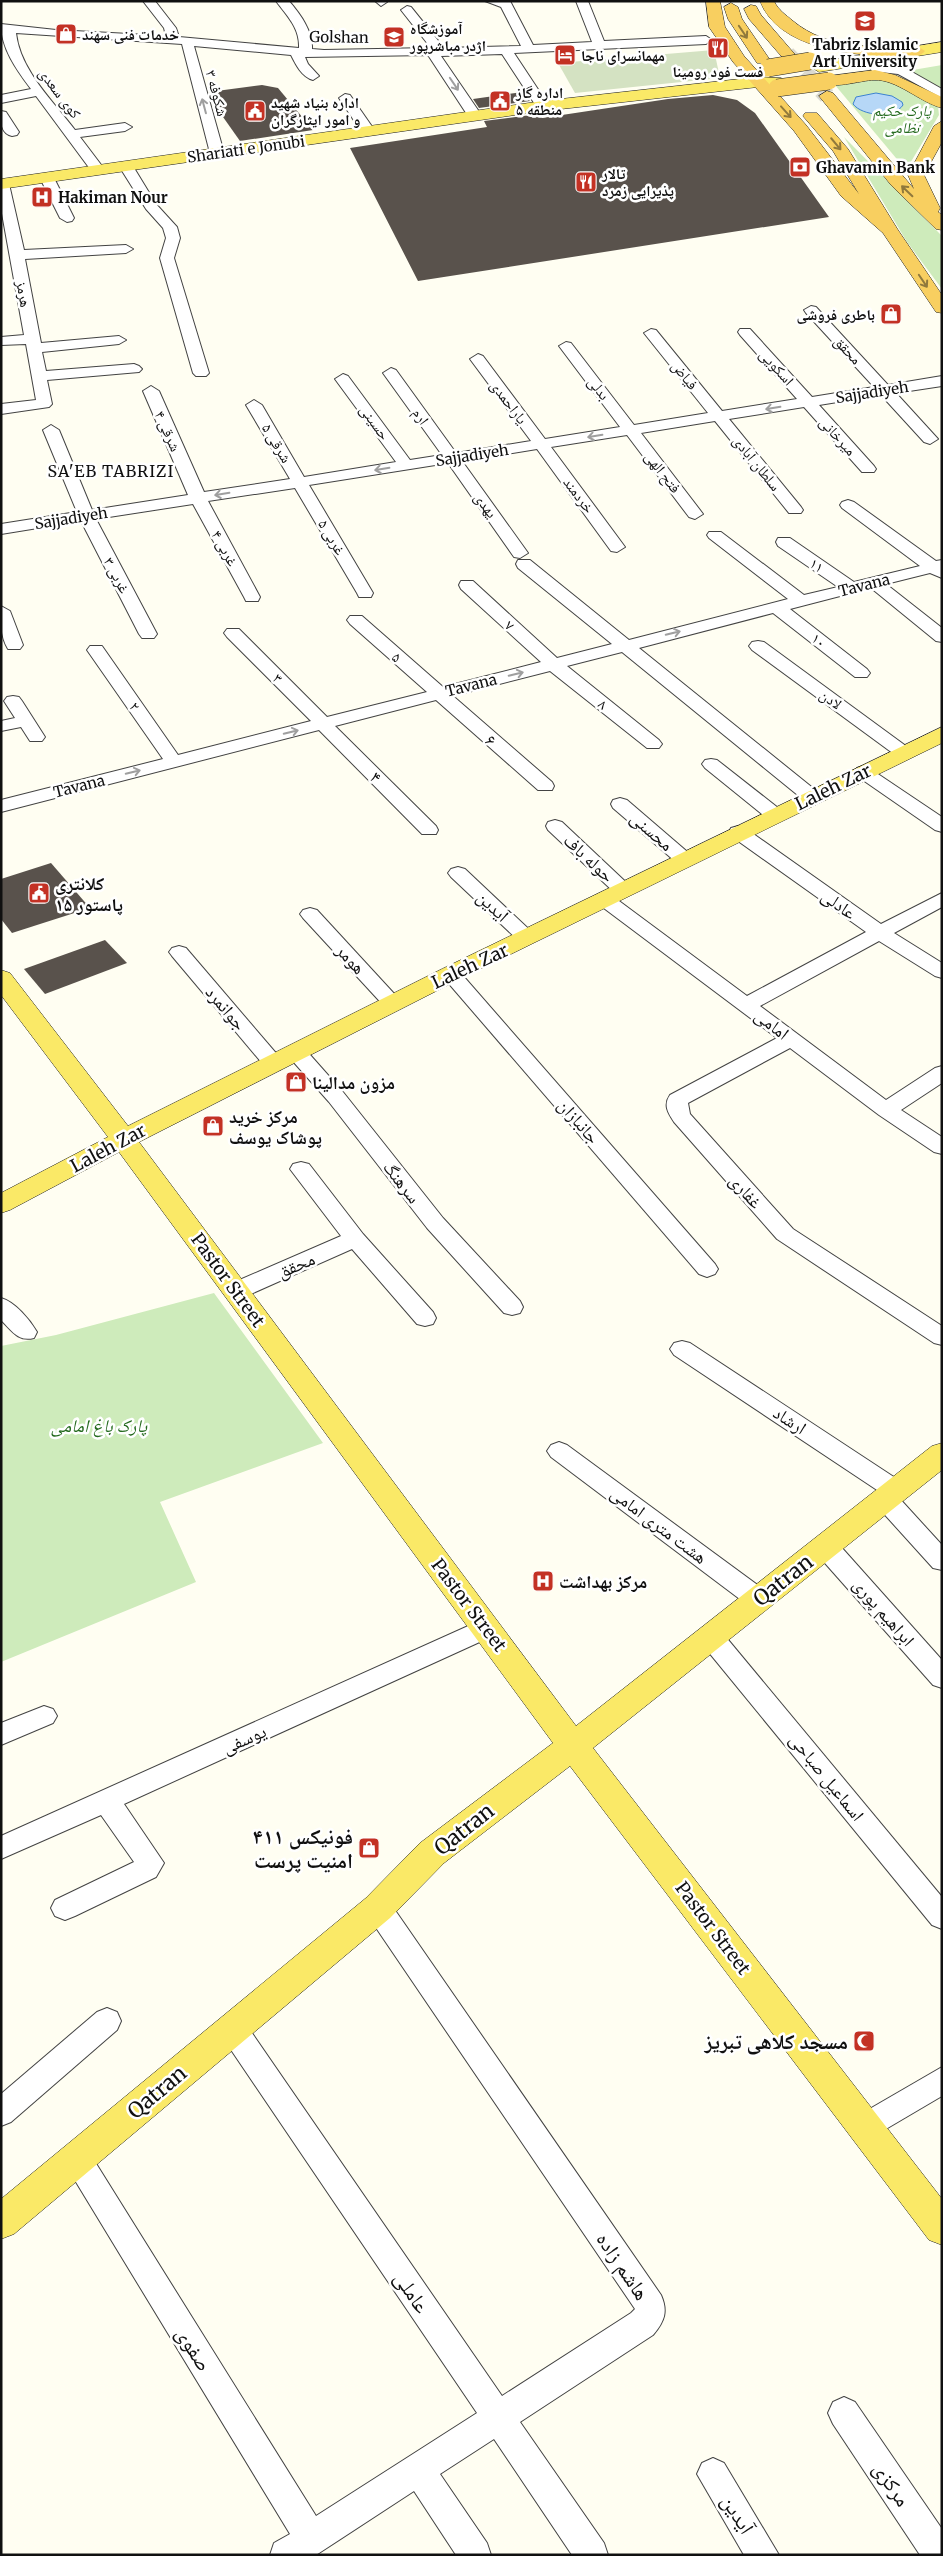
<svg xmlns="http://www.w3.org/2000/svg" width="943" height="2556" font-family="Merriweather,'Noto Naskh Arabic',serif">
	<rect width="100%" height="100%" fill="#fffef2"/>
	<g fill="#ceebbb">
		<path d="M942,65V91L907,71Z"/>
		<path d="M884,78L938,106L939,115L906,170L835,85Z"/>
		<path d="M844,137L942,236V289L907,242Z"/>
		<path d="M214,1293L323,1443L160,1502L196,1582L1,1662V1346L56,1335Z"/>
	</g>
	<path fill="#d4e2c2" d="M714,50L720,78L575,93L558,63Z"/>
	<path fill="#b6d7f7" stroke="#3c82d0" d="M876,93L892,96L902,102L903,105C894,119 862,116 853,104L856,97Z"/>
	<g fill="#59524c">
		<path d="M262,85L278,88L313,130L240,141L211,100L209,92Z"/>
		<path d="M523,92L530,101L479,108L473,99Z"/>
		<path d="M713,95L737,100L755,113L829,217L418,281L350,148L487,127L484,121L539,114L542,118L668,99Z"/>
		<path d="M51,863L90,908L12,933L1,919V879Z"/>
		<path d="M105,940L127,963L45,994L24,969Z"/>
	</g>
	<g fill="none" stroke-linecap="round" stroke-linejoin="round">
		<path stroke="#dbdad0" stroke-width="17" stroke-dasharray="17 8" stroke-linecap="butt" d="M787,54L827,96"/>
		<g stroke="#434343" stroke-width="2">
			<g id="minor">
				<path d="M143,1H155L176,28L179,37L299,48C300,28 287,16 276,1H289C300,14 313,31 312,49L324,50L431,48L401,10L407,6L411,7L444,48L521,46L501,7L485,1H510L533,45L592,42L576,1H588L604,41L706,36L712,40L706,44L514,53L549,106L543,110L538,109L502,54L441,56L482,116L475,120L470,119L428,55L305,57L308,64L319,76L313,80C302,77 296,65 291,55L194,46L224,153L217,157L210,153L182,44L16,33C20,70 53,101 75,130L125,123L132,127L125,131L80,137L105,170L98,174L93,173L36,96L1,103V95L31,89C16,69 1,48 1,24L56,30L166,36L164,28Z"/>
				<path d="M375,1H387V2L381,6Z"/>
				<path d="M876,64L905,68L942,89V98L898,74L872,71L870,68Z"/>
				<path d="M345,94L350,95L373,128L375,131L373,134H363L339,98Z"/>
				<path d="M1,111L6,112L19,132L17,135L12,136C0,133 1,121 1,111Z"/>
				<path d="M126,162L131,163L156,204L177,227L180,238L174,258L209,373L206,376H196L193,373L160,258L166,238L163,228L146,209L119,166Z"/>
				<path d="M47,174L54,178L74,218L72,221L67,222L60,218L40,178Z"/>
				<path d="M1,180L9,184L24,250L126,245L133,249L126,253L25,259L41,343L119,336L126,340L119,344L42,352L46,371L134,364L139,366L142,369L139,372L47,380L52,404L49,407L1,414V404L36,400L26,344L1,345V337L24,335L1,208Z"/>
				<path d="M811,306L816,307L888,385L942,376V386L896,393L938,439L930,444L924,442L881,395L819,405L874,466L876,469L874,472H862L804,407L729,419L801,507L803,510L801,513H789L715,421L641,433L703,514L695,519L689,517L627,435L551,447L625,547L617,552L611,551L537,449L462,461L528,553L520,558L514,557L448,463L309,485L373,593L371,597H359L357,593L295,488L208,501L260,597L258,601H246L244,597L193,504L96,519L157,634L154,638H142L139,634L81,521L1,534V524L77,512L43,430L51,425L59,430L92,510L188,495L143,391L151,386L159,391L204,492L290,479L246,405L254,400L262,405L304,477L396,462L335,379L343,374L348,376L410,460L442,455L383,373L391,368L396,370L456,453L531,441L470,359L478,354L483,356L545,439L620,427L559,346L566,342L571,343L634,425L708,413L644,333L651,329L656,330L722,411L797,399L740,335L738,332L740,329H750L812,397L874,387L806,313L804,310Z"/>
				<path d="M848,500L854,502L936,561L942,560V578L930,573L886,584L942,628V642L936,641L871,588L790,609L867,669L870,673L867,677H855L773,613L639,648L819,793L821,797L819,801H805L622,652L567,666L659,740L662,744L659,748H647L550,671L453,696L552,782L554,786L552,790H538L436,700L335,726L436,826L438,830L436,834H422L319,730L1,812V800L163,759L87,650L90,646H102L178,755L311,721L227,637L224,633L227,629H239L327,717L427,692L350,624L347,620L350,616H362L443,687L541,662L461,589L459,585L461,581H473L557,658L612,644L518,568L516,564L518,560H530L629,640L788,599L709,538L707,535L709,532H721L804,595L838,587L778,546L776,542L778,538H790L854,582L920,566L842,508L840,505L842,502Z"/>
				<path d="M1,606L10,611L23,645L20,649H8C0,636 1,621 1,606Z"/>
				<path d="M758,641L764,642L910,749L913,753L910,757H898L752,650L749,646L752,642Z"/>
				<path d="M13,696L19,697L22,701L45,737L42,741H30L21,727L1,731V721L15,718L4,701L7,697Z"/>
				<path d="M711,759L717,760L782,811L784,815L782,819H768L705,768L702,764L705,760Z"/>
				<path d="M863,766L869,768L942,817V832L935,830L857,776L854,772L857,768Z"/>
				<path d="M620,798L627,800L691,855L694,859L691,863H677L613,808L611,804L613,800Z"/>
				<path d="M555,820L562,822L630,886L633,890L630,894H616L548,830L546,826L548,822Z"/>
				<path d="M738,826L745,828L881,924L942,893V907L894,933L942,963V978L935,976L879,941L760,1006L886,1100L935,1068L942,1066V1083L901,1110L942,1137V1154L934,1152L879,1115L790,1048L688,1103L690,1114L793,1229L942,1326V1345L934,1343L777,1239L674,1122C668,1113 663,1105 670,1095L777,1038L597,903L594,899L597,895H611L747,996L866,932L731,836L729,832L731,828Z"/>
				<path d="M458,867L465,869L534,934L537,938L534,942H520L451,877L448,873L451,869Z"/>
				<path d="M310,908L317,910L399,999L402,1003L399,1007L392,1009L385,1007L303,918L300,914L303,910Z"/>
				<path d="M179,946L186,948L281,1059L284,1064L281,1069L274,1071L267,1069L172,956L169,952L172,948Z"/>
				<path d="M451,968L458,970L715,1264L718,1269L715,1274L707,1277L699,1274L444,978L441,974L444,970Z"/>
				<path d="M297,1046L304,1048L343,1092L443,1218L520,1301L523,1307L520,1313L512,1315L504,1313L427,1228L329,1102L290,1058L287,1053L290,1048Z"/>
				<path d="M301,1162L309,1164L363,1234L433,1312L436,1318L433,1324L425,1326L417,1324L352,1249L244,1297L236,1299L228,1297L225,1291L228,1285L341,1236L290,1169L293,1164Z"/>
				<path d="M1,1298C15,1302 30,1320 37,1332L34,1338C18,1342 12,1331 1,1320Z"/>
				<path d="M682,1341L690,1343L906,1485L909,1491L906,1497L900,1499L942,1545V1570L933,1568L876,1505L873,1499L880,1492L674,1355L670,1349L674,1343Z"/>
				<path d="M559,1442L567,1445L767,1592L771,1599L767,1606L758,1609L749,1606L551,1457L547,1451L551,1445Z"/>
				<path d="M825,1537L834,1539L942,1660V1688L933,1685L816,1553L813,1546L816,1539Z"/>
				<path d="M486,1618L495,1621L499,1628L495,1635L124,1804L164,1863L156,1877L75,1916L65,1920L55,1916L51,1908L55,1900L134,1862L101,1815L1,1859V1836Z"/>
				<path d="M711,1627L720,1630L942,1897V1929L932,1925L702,1644L698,1637L702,1630Z"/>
				<path d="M44,1706L53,1709L57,1716L53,1723L1,1745V1723Z"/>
				<path d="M378,1896L388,1900L661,2295C668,2311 665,2321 653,2335L520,2422L604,2543L608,2555H572L494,2439L440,2474L487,2543L491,2555H456L414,2491L316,2555H270L274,2543L290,2534L62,2159L67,2149L77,2145L87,2149L316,2516L477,2413L223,2038L219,2029L223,2020L233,2016L243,2020L502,2396L631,2313L635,2309L368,1916L364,1908L368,1900Z"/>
				<path d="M107,2008L117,2012L121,2021L117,2030L11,2122L1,2126V2094L97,2012Z"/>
				<path d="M942,2067V2096L874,2136L864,2140L854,2136L849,2127L854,2118Z"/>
				<path d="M844,2397L855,2402L942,2529V2555H920L833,2424L828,2413L833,2402Z"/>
				<path d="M713,2458L724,2463L779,2555H744L697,2474L702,2463Z"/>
			</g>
		</g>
		<g stroke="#212121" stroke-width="1">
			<g id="primary">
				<path d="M942,42V52L819,72L811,67L819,62Z"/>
				<path d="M758,77L781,78L789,83L781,88L758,87L543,111L1,189V179L543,101Z"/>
				<path d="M942,727V743L460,979L139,1142L576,1726L932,1446L942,1443V1470L593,1748L942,2199V2245L929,2240L570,1766L444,1863L390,1918L14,2234L1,2239V2199L366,1898L420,1843L553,1743L119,1152L10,1210L1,1213V1193L108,1137L1,995V970L10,973L128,1126L442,969Z"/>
			</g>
		</g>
		<g stroke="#212121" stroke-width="1">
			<g id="trunk">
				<path d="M706,1H720L725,27L744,56L806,125L859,194L833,151L803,116L805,113H817L848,149L898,230L942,295V313L936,312L883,233L841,196L794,131L733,62L709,27Z"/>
				<path d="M760,1H774C778,10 786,15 793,21C828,50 874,47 917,46L925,51C919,59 904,56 896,56C853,56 778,49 760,1Z"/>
				<path d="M731,3L738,7L742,19L770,60L767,63H757L728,19L724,7Z"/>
				<path d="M751,5L756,6L761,15L792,51L795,54L792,57H782L749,19L744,9Z"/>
				<path d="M875,70L895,75L942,97V108C919,102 897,79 874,80C862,80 828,91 821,81L829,76Z"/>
				<path d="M827,91L833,93L914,189L908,175L934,126L942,121V142L924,175L940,208L938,212L942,215V230L936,229L891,185L819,96Z"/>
			</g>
		</g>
		<use href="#minor" fill="#fff" fill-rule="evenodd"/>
		<use href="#primary" fill="#fae967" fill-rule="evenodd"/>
		<use href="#trunk" fill="#f8cf60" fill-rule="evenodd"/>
		<g stroke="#212121" stroke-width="18" stroke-linecap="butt">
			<g id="trunk-bridge">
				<path d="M768,68L810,61"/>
				<path d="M777,88L829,81"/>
			</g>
		</g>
		<use href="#trunk-bridge" stroke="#f8cf60" stroke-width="17"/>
	</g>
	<defs><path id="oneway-shaft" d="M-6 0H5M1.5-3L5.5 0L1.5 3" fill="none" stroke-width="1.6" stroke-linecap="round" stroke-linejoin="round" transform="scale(1.25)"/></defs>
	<g stroke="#90793c">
		<use href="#oneway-shaft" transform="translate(743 32) rotate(56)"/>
		<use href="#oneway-shaft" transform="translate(786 112) rotate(48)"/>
		<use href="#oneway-shaft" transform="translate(836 144) rotate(50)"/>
		<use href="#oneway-shaft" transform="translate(907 191) rotate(-136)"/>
		<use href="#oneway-shaft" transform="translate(923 281) rotate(56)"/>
	</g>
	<g stroke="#9f9f9f">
		<use href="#oneway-shaft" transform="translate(454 84) rotate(56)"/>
		<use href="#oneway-shaft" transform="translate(204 106) rotate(-105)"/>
		<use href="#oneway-shaft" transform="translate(773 408) rotate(171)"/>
		<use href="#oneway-shaft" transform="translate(595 436) rotate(171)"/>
		<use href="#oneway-shaft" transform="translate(382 469) rotate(171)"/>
		<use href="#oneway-shaft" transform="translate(222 494) rotate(171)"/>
		<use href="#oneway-shaft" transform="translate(673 633) rotate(-14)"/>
		<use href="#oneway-shaft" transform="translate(516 674) rotate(-14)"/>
		<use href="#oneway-shaft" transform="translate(291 732) rotate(-14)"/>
		<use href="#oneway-shaft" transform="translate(133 772) rotate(-14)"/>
	</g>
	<defs>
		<g id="university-square" transform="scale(1.125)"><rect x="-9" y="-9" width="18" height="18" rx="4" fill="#c33124" stroke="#fff"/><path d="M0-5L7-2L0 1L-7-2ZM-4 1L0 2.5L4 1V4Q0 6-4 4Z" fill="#fff"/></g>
		<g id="shop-square" transform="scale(1.125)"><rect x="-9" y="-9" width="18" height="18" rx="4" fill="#c33124" stroke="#fff"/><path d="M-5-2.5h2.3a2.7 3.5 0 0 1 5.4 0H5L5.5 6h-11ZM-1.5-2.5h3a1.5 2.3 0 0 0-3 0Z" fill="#fff"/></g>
		<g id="school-square" transform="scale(1.125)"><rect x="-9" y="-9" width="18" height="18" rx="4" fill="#c33124" stroke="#fff"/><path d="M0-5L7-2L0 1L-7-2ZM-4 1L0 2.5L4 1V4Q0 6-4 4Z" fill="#fff"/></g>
		<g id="restaurant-square" transform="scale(1.125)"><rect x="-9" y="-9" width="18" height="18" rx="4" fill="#c33124" stroke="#fff"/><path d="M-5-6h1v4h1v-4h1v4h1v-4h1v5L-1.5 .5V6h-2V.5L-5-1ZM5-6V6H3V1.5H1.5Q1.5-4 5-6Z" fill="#fff"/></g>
		<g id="hotel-square" transform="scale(1.125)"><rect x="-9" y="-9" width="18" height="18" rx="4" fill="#c33124" stroke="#fff"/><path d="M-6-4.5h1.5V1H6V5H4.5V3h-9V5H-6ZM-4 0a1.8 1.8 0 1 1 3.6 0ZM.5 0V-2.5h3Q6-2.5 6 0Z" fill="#fff"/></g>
		<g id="civic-square" transform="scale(1.125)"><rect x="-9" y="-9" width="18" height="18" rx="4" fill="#c33124" stroke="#fff"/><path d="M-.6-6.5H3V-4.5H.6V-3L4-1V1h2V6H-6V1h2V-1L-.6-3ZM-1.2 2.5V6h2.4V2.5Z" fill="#fff"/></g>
		<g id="bank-square" transform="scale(1.125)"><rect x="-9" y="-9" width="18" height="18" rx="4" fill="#c33124" stroke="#fff"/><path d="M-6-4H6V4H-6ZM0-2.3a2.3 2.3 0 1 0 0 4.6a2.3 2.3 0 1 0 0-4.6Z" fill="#fff"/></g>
		<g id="hospital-square" transform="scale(1.125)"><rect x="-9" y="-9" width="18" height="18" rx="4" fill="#c33124" stroke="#fff"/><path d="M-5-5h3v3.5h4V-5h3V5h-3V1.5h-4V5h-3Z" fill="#fff"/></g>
		<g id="mosque-square" transform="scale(1.125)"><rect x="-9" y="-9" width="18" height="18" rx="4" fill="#c33124" stroke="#fff"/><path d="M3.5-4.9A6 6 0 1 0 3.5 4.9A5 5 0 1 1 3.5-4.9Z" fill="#fff"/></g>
	</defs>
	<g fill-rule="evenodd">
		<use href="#university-square" x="865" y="21"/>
		<use href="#shop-square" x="66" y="34"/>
		<use href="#school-square" x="394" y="37"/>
		<use href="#restaurant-square" x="718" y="48"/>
		<use href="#hotel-square" x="565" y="55"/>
		<use href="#civic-square" x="500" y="101"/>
		<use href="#civic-square" x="255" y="111"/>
		<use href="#bank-square" x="800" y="167"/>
		<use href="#restaurant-square" x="586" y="182"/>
		<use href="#hospital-square" x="42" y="197"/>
		<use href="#shop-square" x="891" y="314"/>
		<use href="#civic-square" x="39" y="893"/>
		<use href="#shop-square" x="296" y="1082"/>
		<use href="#shop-square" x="213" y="1126"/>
		<use href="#hospital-square" x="543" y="1581"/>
		<use href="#shop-square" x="369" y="1848"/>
		<use href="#mosque-square" x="864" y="2041"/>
	</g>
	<g text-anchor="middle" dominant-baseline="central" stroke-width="5" stroke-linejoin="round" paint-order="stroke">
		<g font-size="15" font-weight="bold" fill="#101010" stroke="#fff" text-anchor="start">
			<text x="410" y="28">آموزشگاه<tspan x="410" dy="17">اژدر مباشرپور</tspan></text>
			<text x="82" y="34">خدمات فنی سهند</text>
			<text x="865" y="44" text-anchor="middle">Tabriz Islamic<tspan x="865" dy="17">Art University</tspan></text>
			<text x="581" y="55">مهمانسرای ناجا</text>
			<text x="718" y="71" text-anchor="middle">فست فود رومینا</text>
			<text x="516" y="92">اداره گاز<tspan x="516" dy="17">منطقه ۵</tspan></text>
			<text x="271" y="102">اداره بنیاد شهید<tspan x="271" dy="17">و امور ایثارگران</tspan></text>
			<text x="816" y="167">Ghavamin Bank</text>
			<text x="602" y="173">تالار<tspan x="602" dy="17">پذیرایی زمرد</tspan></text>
			<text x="58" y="197">Hakiman Nour</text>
			<text x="875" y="314" text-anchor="end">باطری فروشی</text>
		</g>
		<g font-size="15" fill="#101010" stroke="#fff">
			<text transform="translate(339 37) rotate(1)">Golshan</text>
			<text transform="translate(60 93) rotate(53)">کوی سعدی</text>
			<text transform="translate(217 93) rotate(75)">شکوفه ۳</text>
			<text transform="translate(246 149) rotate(-8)">Shariati e Jonubi</text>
			<text transform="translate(24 294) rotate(80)">هرمز</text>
			<text transform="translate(848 350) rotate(47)">محقق</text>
			<text transform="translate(777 367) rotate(48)">اسکویی</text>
			<text transform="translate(685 375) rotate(51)">فیاض</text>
			<text transform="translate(599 388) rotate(52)">بدلی</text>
			<text transform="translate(872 392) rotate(-9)">Sajjadiyeh</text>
			<text transform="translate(509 402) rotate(53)">یاراحمدی</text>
			<text transform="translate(421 416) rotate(54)">ارم</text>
			<text transform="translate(375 422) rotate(54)">حسینی</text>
			<text transform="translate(168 431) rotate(66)">۴ شرقی</text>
			<text transform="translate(838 436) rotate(48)">میرخانی</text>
			<text transform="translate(277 443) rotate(59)">۵ شرقی</text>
			<text transform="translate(472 455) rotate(-9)">Sajjadiyeh</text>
			<text transform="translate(757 463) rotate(51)">سلطان آبادی</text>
			<text transform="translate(663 472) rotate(52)">فتح الهی</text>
			<text transform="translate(579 495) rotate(53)">خردمند</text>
			<text transform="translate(486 505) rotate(54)">یهدی</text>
			<text transform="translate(71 518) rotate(-9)">Sajjadiyeh</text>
			<text transform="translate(332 537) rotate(59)">۵ غربی</text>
			<text transform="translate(225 548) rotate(61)">۴ غربی</text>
			<text transform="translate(817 565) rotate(35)">۱۱</text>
			<text transform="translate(117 575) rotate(62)">۳ غربی</text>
			<text transform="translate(864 585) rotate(-14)">Tavana</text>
			<text transform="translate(510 625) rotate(43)">۷</text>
			<text transform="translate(819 640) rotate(38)">۱۰</text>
			<text transform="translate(397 657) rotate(42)">۵</text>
			<text transform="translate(278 678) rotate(45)">۳</text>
			<text transform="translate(471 685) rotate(-14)">Tavana</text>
			<text transform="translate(831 699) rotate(36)">لادن</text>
			<text transform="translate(603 704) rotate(38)">۸</text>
			<text transform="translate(135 706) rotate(55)">۲</text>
			<text transform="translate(79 786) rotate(-14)">Tavana</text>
		</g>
		<g font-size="15" font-style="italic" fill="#246a1e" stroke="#fff">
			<text x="902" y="110">پارک حکیم<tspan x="902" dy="17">نظامی</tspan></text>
		</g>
		<g font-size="16" letter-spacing="1" fill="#101010" stroke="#fff">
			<text x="111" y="471">SA'EB TABRIZI</text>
		</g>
		<g font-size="18" fill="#101010" stroke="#fff">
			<text transform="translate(491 740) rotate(41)">۶</text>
			<text transform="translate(376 777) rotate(46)">۴</text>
			<text transform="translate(833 787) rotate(-26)">Laleh Zar</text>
			<text transform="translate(652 831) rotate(41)">محسنی</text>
			<text transform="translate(589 858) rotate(43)">حوله باف</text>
			<text transform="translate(839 904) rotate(36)">عادلی</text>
			<text transform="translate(493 906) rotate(43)">آیدین</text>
			<text transform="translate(351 959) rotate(47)">هومر</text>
			<text transform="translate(470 966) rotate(-25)">Laleh Zar</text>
			<text transform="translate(226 1008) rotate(50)">جوانمرد</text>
			<text transform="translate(772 1024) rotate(38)">امامی</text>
			<text transform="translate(579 1121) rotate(49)">جانبازان</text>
			<text transform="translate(108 1148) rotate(-28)">Laleh Zar</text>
			<text transform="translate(402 1182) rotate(52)">سرهنگ</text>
			<text transform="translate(746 1191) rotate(48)">غفاری</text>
			<text transform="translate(296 1265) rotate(-23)">محقق</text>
			<text transform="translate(228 1280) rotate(54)">Pastor Street</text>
			<text transform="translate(790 1420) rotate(33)">ارشاد</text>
			<text transform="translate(659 1525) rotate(37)">هشت متری امامی</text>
			<text transform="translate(469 1605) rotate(53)">Pastor Street</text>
			<text transform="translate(884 1612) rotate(49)">ابراهیم پوری</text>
			<text transform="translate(244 1739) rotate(-24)">یوسفی</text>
			<text transform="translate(827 1777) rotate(51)">اسماعیل صباحی</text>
			<text transform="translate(713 1928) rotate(53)">Pastor Street</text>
		</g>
		<g font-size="18" font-weight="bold" fill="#101010" stroke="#fff" text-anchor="start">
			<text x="55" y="883">کلانتری<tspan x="55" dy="21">۱۵ پاستور</tspan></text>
			<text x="312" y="1082">مزون مدالینا</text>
			<text x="229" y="1116">مرکز خرید<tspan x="229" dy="21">پوشاک یوسف</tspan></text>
			<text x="559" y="1581">مرکز بهداشت</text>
		</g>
		<g font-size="18" font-style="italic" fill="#246a1e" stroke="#fff">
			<text x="99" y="1425">پارک باغ امامی</text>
		</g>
		<g font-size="21" fill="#101010" stroke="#fff">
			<text transform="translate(783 1580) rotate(-38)">Qatran</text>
			<text transform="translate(464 1829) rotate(-38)">Qatran</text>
			<text transform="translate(157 2092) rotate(-40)">Qatran</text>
			<text transform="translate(623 2266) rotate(56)">هاشم زاده</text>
			<text transform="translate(412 2292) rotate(56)">عاملی</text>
			<text transform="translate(194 2349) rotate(58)">صفوی</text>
			<text transform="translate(892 2484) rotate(56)">مرکزی</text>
			<text transform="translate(738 2514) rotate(58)">آیدین</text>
		</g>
		<g font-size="21" font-weight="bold" fill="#101010" stroke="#fff" text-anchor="end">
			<text x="353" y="1836">فونیکس ۴۱۱<tspan x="353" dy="24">امنیت پرست</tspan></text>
			<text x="848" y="2041">مسجد کلاهی تبریز</text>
		</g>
	</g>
	<rect width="943" height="2556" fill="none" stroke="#101010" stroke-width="5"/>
</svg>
